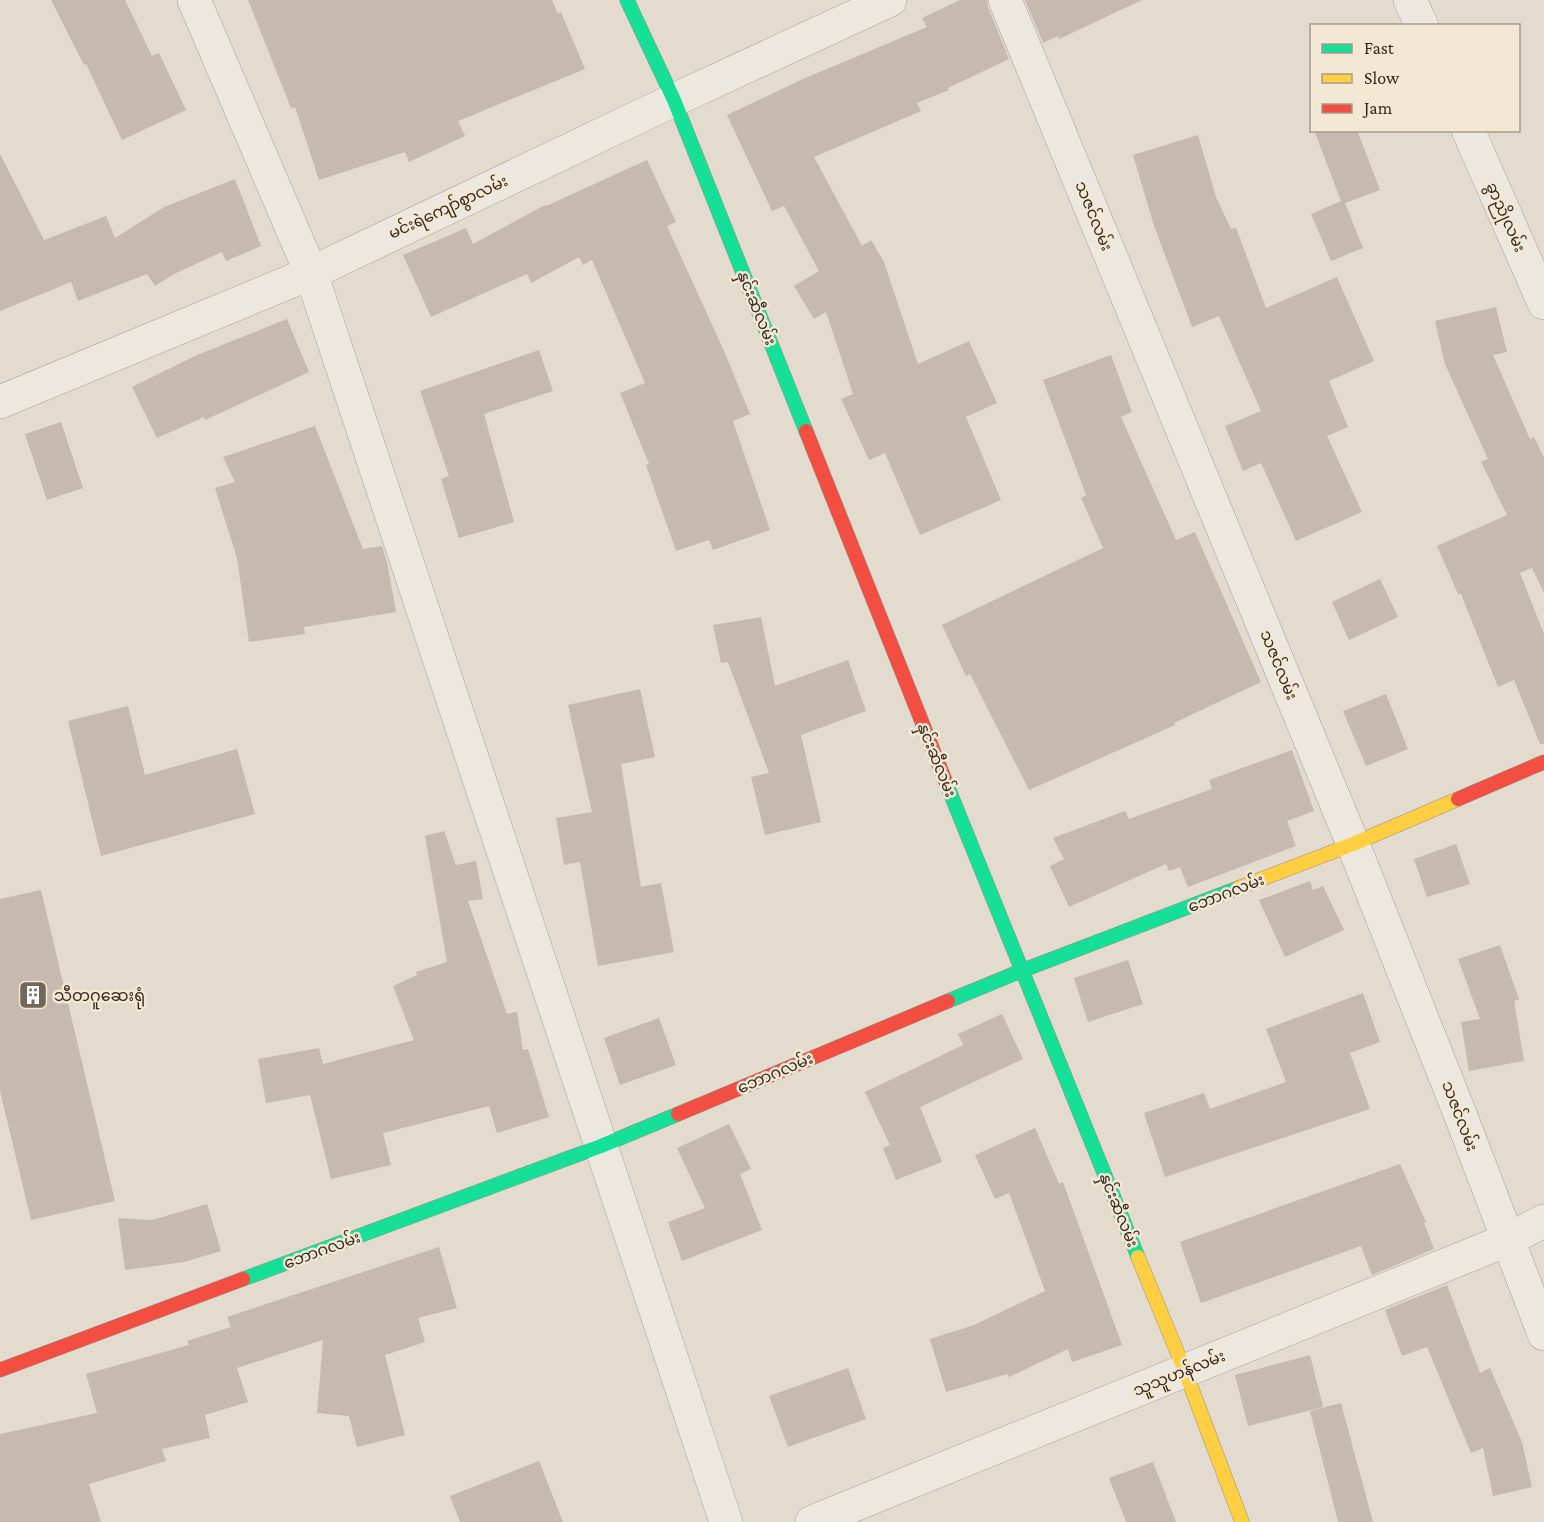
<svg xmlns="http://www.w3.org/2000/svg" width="1544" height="1522" font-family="'Crimson Pro','Noto Sans Myanmar',serif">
	<rect width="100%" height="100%" fill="#e3dbcd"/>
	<g fill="#c6b9ae">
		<path d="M51,0H125L152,56L159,53L186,110L122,140L86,64L84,65Z"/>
		<path d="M248,0H552L558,14L561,12L585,69L458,121L465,136L409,162L405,152L319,180L295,107L291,108Z"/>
		<path d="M960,0H987L988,7L1009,59L948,88L949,90L917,103L921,111L814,157L862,246L871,240L884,262L918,364L969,341L997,403L966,417L1001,500L920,535L885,453L869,460L841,399L853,394L826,312L814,319L794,286L819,271L784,206L772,211L727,115L803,79L927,27L922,18Z"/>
		<path d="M1025,0H1142L1059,39L1058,36L1043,43Z"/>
		<path d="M1314,130H1357L1380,190L1345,203L1363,248L1331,261L1311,214L1341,201Z"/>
		<path d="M1198,135L1216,197L1231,229L1236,228L1266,308L1337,277L1374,361L1329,381L1348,427L1327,436L1362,512L1296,541L1261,463L1243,471L1225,426L1261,411L1219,316L1192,327L1154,226L1133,155Z"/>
		<path d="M0,154L44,240L106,216L115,238L164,207L235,179L261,246L226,261L222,252L174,274L155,286L147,274L78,301L71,282L0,311Z"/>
		<path d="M647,160L676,222L667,226L724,351L750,414L733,421L770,530L713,550L709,540L676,551L646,465L649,464L620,393L645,383L592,260L583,265L579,257L531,283L527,274L431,317L403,255L466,228L473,244L545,205L546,206Z"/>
		<path d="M1496,307L1507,352L1493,355L1530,439L1534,437L1544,458V593L1532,568L1520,573L1544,634V744H1540L1514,680L1498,687L1461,594H1458L1437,546L1507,515L1481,462L1488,459L1445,364L1435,321Z"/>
		<path d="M287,319L309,372L205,420L204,417L157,438L132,387L197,355Z"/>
		<path d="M539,350L553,391L484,414L514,522L459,538L441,479L449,476L420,391Z"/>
		<path d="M1111,355L1132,412L1121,417L1176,540L1195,532L1261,682L1174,723L1175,725L1029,790L970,674L966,676L942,625L1103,548L1081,498L1086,495L1043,380Z"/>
		<path d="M61,422L83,488L47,500L25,434Z"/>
		<path d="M315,426L363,549L382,546L387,562L396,612L304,627L305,634L249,642L237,558L215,488L235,482L223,457Z"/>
		<path d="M1380,579L1398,617L1349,640L1332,602Z"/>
		<path d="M761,617L775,686L848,660L866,711L801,735L821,822L765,835L751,777L769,773L728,662L721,663L713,625Z"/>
		<path d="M640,689L655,757L621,764L641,887L661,883L674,952L598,966L580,862L564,865L556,818L592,812L568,705Z"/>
		<path d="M1386,694L1408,749L1366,766L1343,711Z"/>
		<path d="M128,706L145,775L237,749L255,814L101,856L68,721Z"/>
		<path d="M1292,750L1314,811L1287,821L1296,846L1188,887L1180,867L1169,871L1166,864L1069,907L1050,866L1064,859L1053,838L1125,811L1129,819L1212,789L1209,780Z"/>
		<path d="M444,831L456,865L476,861L483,899L468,901L507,1014L517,1012L523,1050L528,1049L549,1117L497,1133L489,1106L383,1133L391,1165L331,1179L310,1095L266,1103L258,1059L319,1048L323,1064L414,1040L393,986L417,975L416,972L447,962L425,836Z"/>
		<path d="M1456,844L1470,884L1427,897L1414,859Z"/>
		<path d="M1310,881L1313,890L1323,886L1344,930L1285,957L1259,900Z"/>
		<path d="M41,890L115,1201L31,1220L0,1091V899Z"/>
		<path d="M1500,945L1519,999L1514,1001L1524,1061L1469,1071L1461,1022L1480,1019L1458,959Z"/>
		<path d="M1128,960L1143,1004L1088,1022L1074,978Z"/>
		<path d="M1363,993L1380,1042L1350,1053L1370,1109L1165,1177L1144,1113L1204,1093L1210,1109L1286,1082L1266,1029Z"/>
		<path d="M1002,1014L1023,1059L920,1107L942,1162L896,1180L883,1148L890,1145L865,1092L963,1045L958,1034Z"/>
		<path d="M659,1018L676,1065L620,1085L604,1038Z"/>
		<path d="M729,1124L751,1169L740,1174L762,1230L682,1261L668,1222L705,1208L677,1148Z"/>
		<path d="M1035,1128L1059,1184L1063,1182L1122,1345L1072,1362L1068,1349L1009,1377L1007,1374L946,1392L930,1339L974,1325L1045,1291L1009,1193L995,1199L975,1155Z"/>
		<path d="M1400,1164L1426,1222L1424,1223L1434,1249L1372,1275L1361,1246L1201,1303L1180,1242Z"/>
		<path d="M207,1204L221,1251L184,1262L125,1270L118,1218L152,1220Z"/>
		<path d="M439,1247L457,1308L418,1318L425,1342L385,1355L405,1435L357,1447L349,1416L317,1413L323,1340L237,1368L248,1402L205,1415L210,1438L162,1449L166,1461L89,1484L101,1522H0V1434L97,1413L86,1374L189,1345L187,1341L231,1327L227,1317Z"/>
		<path d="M1447,1285L1480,1373L1490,1368L1522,1442L1532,1487L1493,1496L1483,1448L1471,1453L1427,1347L1402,1356L1385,1310Z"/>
		<path d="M1310,1355L1323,1407L1248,1426L1235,1375Z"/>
		<path d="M848,1368L866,1419L788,1447L769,1396Z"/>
		<path d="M1341,1403L1373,1522H1338L1310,1411Z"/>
		<path d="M539,1461L563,1522H460L450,1496Z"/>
		<path d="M1153,1462L1176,1522H1126L1109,1478Z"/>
	</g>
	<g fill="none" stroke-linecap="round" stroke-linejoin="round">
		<g stroke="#a8a096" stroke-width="34">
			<g id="street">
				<path d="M194,0L311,273L726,1522"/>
				<path d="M1005,0L1353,844L1462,1119L1544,1334"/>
				<path d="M1410,0L1422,26"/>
				<path d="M1468,130L1544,303"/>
				<path d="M0,402L311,273L674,100L890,0"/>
				<path d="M812,1522L1507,1240L1544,1221"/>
			</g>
		</g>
		<g stroke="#989086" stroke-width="15">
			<g id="fast">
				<path d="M627,0L674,100L806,431"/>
				<path d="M947,785L1138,1257"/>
				<path d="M948,1001L1021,971L1238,888"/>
				<path d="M243,1279L601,1146L678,1114"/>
			</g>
		</g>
		<g stroke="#989086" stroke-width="15">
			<g id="slow">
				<path d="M1238,888L1353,844L1458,799"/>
				<path d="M1138,1257L1185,1371L1242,1522"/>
			</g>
		</g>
		<g stroke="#989086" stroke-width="15">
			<g id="jam">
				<path d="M806,431L947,785"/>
				<path d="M1458,799L1544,762"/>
				<path d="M678,1114L948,1001"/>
				<path d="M0,1370L243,1279"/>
			</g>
		</g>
		<use href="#street" stroke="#ece7df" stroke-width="33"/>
		<use href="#fast" stroke="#16e098" stroke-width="14"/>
		<use href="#slow" stroke="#ffcf43" stroke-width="14"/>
		<use href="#jam" stroke="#f24e42" stroke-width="14"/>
	</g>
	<defs>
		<g id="building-square" transform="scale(1.5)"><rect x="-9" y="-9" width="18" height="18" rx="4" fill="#73675c" stroke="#f3e8d4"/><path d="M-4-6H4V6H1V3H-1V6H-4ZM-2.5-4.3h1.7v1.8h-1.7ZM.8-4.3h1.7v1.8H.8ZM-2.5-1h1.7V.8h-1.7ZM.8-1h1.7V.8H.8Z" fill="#fff"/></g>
	</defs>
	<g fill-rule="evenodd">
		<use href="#building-square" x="33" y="995"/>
	</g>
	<g text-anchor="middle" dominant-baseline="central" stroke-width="5" stroke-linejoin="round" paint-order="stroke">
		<g font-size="16" fill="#36291f" stroke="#f3e8d4">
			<text transform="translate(448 207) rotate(-25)">မင်းရဲကျော်စွာလမ်း</text>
			<text transform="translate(1094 216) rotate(68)">သဇင်လမ်း</text>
			<text transform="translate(1506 217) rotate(66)">ခွာညိုလမ်း</text>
			<text transform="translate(757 308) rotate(68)">နှင်းဆီလမ်း</text>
			<text transform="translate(1279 665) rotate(68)">သဇင်လမ်း</text>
			<text transform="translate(937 760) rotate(68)">နှင်းဆီလမ်း</text>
			<text transform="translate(1226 893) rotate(-21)">ဘောဂလမ်း</text>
			<text transform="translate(775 1073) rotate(-23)">ဘောဂလမ်း</text>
			<text transform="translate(1460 1116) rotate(69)">သဇင်လမ်း</text>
			<text transform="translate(1119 1210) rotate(68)">နှင်းဆီလမ်း</text>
			<text transform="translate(322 1250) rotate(-20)">ဘောဂလမ်း</text>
			<text transform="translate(1179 1373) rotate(-22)">သူသူဟန်လမ်း</text>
		</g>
		<g font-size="16" fill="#36291f" stroke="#f3e8d4" text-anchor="start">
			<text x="54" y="995">သီတဂူဆေးရုံ</text>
		</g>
	</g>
	<rect x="1310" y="24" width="210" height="108" fill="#f3e8d4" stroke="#a79c8c" stroke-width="1.5"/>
	<rect x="1322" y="44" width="30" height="9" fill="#16e098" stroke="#a79c8c" stroke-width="1.5"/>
	<text x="1364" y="54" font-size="18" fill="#36291f">Fast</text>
	<rect x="1322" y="74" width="30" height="9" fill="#ffcf43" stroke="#a79c8c" stroke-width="1.5"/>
	<text x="1364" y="84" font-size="18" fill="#36291f">Slow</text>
	<rect x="1322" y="104" width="30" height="9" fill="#f24e42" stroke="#a79c8c" stroke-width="1.5"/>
	<text x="1364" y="114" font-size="18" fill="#36291f">Jam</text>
</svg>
